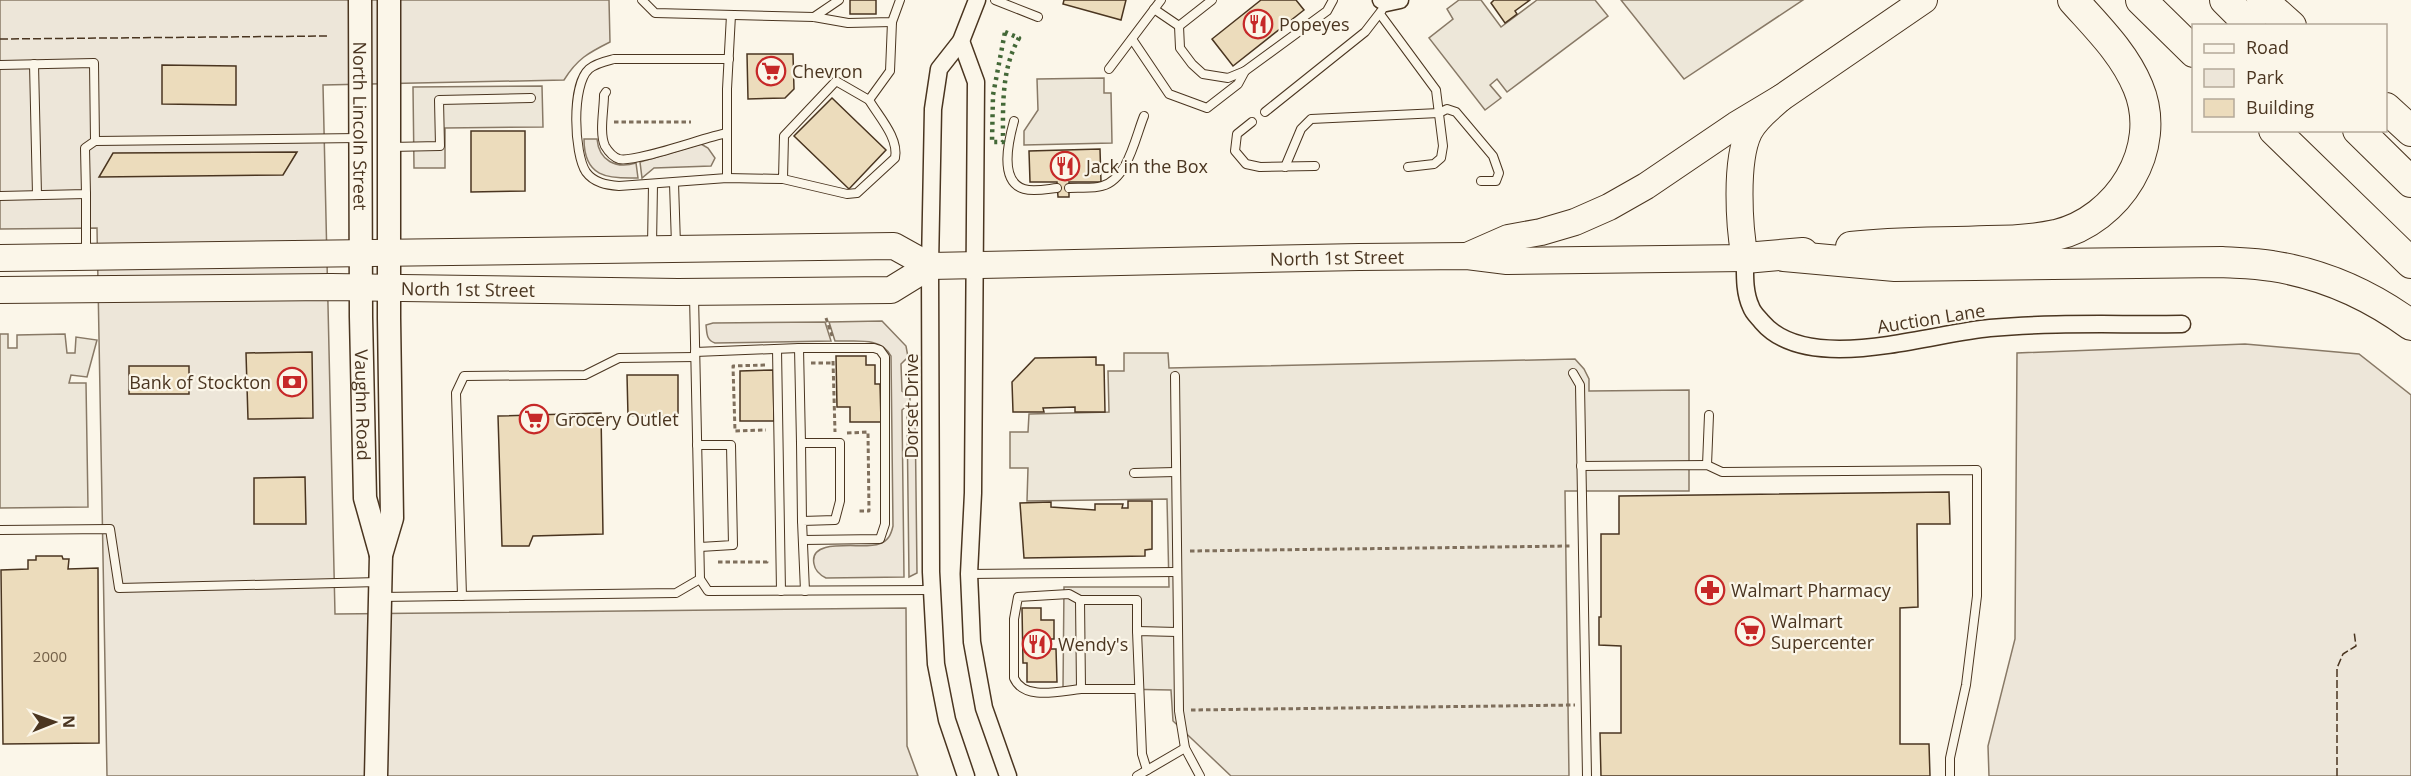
<svg xmlns="http://www.w3.org/2000/svg" width="2411" height="776" font-family="'Open Sans',sans-serif">
	<rect width="100%" height="100%" fill="#fbf6e9"/>
	<g fill="#ede6d9" stroke="#887966" stroke-width="1.5">
		<path d="M0,0H609L610,42C588,53 577,59 564,80L323,85L335,614L906,608L907,746L918,776H107L97,228L0,229Z"/>
		<path d="M584,139H597C599,161 616,169 636,163L638,178C607,179 584,177 584,139Z"/>
		<path d="M701,144L708,148L715,158L711,166L654,168L642,178L640,162Z"/>
		<path d="M882,321L906,346L908,357L901,364L902,391L910,397V403L902,410L904,577L826,578C820,575 815,571 814,564C808,536 865,550 879,544C888,541 891,535 893,526L891,356C880,336 855,342 835,341L829,322Z"/>
		<path d="M825,322L831,341L715,343C706,340 707,333 706,325L713,323Z"/>
		<path d="M2245,344L2359,354L2411,395V776H1989L1988,746L2015,639L2017,353Z"/>
		<path d="M915,405L917,573L909,577L907,413Z"/>
	</g>
	<g fill="#ede7d9" stroke="#887966" stroke-width="1.5">
		<path d="M1459,0H1481L1501,27L1537,0H1595L1608,16L1507,92L1497,79L1490,85L1501,98L1485,110L1429,38L1453,19L1447,9Z"/>
		<path d="M1621,0H1803L1684,79Z"/>
		<path d="M1104,78V93H1111L1112,143L1024,145V131L1038,110L1037,79Z"/>
		<path d="M542,86L543,127L445,128V168H414L413,87Z"/>
		<path d="M0,334H8V348H17V335L65,334L67,353H75L76,337L97,340L87,377L71,375L69,383H86L88,507L0,508Z"/>
		<path d="M1124,353H1168L1169,368L1575,359L1584,369L1589,379V391L1689,390V491H1565L1569,776H1231L1173,721L1171,690L1063,688L1064,587H1169L1167,499L1027,501L1028,468H1010V432H1028L1029,414L1109,412L1108,371H1124Z"/>
	</g>
	<g fill="#ecdcbc" stroke="#4a3520" stroke-width="1.5">
		<rect x="850" y="0" width="26" height="14"/>
		<path d="M1064,0H1126L1121,20L1063,4Z"/>
		<path d="M1261,0H1296L1304,10L1233,66L1212,39Z"/>
		<path d="M1494,0H1530L1515,11L1517,14L1505,23L1491,3Z"/>
		<path d="M747,54H793L794,89L785,98L748,99Z"/>
		<path d="M162,65L236,66V105L162,104Z"/>
		<path d="M832,98L886,150L849,189L794,136Z"/>
		<path d="M471,131H525V191L471,192Z"/>
		<path d="M1100,149L1101,182H1069V197H1058L1057,182H1030L1029,151Z"/>
		<path d="M297,152L283,175L99,177L113,153Z"/>
		<path d="M312,352L313,418L248,419L246,353Z"/>
		<path d="M836,356H866V365H875V384H880L881,422H850V407H837Z"/>
		<path d="M1096,357V365H1104L1105,412H1075V407L1043,408L1044,412H1013L1012,382L1035,358Z"/>
		<rect x="129" y="366" width="60" height="28"/>
		<path d="M773,370L774,421H740V371Z"/>
		<path d="M627,375H678V416H628Z"/>
		<path d="M601,413L603,534L533,536L529,546H502L498,416Z"/>
		<path d="M305,477L306,524H254V478Z"/>
		<path d="M1949,492L1950,524H1917L1918,607L1900,608V744H1929L1930,776H1601L1600,733H1621V646L1599,645V617H1601V534H1619V496Z"/>
		<path d="M1128,501H1152V549L1145,550V556L1024,558L1020,503L1051,502V507L1095,510V504H1123L1122,508H1128Z"/>
		<path d="M36,556H62L63,559H69L68,569L98,568L99,743L3,744L1,570L28,569V560H36Z"/>
		<path d="M1022,608H1041V620H1054V639H1051V649H1056L1057,682H1027V663H1023Z"/>
	</g>
	<g fill="none" stroke-linecap="round" stroke-linejoin="round">
		<g stroke="#4a3520" stroke-width="10">
			<g id="lane">
				<path d="M642,0L655,13L814,17L848,23L892,22L900,0"/>
				<path d="M995,0L1038,17"/>
				<path d="M1154,9L1179,26L1212,0"/>
				<path d="M1380,14L1436,90L1443,146L1441,158L1434,164L1408,167"/>
				<path d="M814,17L839,0"/>
				<path d="M1179,26L1180,48L1192,64L1203,74L1228,78L1245,71"/>
				<path d="M1132,39L1169,94L1207,108L1238,84L1245,71L1327,11L1333,0"/>
				<path d="M729,59H614C606,61 596,63 589,69C571,85 574,154 586,172C594,183 607,185 619,186L727,178L783,179L784,136L836,81L869,100L890,71L892,22"/>
				<path d="M34,64L37,195"/>
				<path d="M0,65L94,63L95,141L85,148L86,194L0,196"/>
				<path d="M1109,69L1161,0"/>
				<path d="M606,92L604,95C604,110 599,133 605,146C608,151 613,157 619,159C635,163 705,137 727,133"/>
				<path d="M1265,112L1365,32L1382,10"/>
				<path d="M1014,121C1009,139 998,181 1024,189C1034,192 1047,189 1057,188"/>
				<path d="M1252,122L1237,134L1235,151L1246,164L1260,167L1315,166"/>
				<path d="M95,141L359,138"/>
				<path d="M390,147L440,146L439,100L531,98"/>
				<path d="M1285,167L1301,129L1311,119L1439,113L1447,109L1456,112L1493,156L1499,173L1496,181H1481"/>
				<path d="M727,178V89L731,15"/>
				<path d="M783,179L847,194L857,193L895,158C899,138 879,117 869,100"/>
				<path d="M674,183L676,245"/>
				<path d="M1069,188C1079,187 1092,189 1102,186C1128,179 1135,138 1144,116"/>
				<path d="M86,194V254"/>
				<path d="M652,246L653,184"/>
				<path d="M694,295L700,579L708,591L931,590"/>
				<path d="M799,348L801,443H840V501L835,520L802,521L805,591"/>
				<path d="M777,349L781,591"/>
				<path d="M695,352L799,348H874L880,350L885,357V524L880,539L803,540"/>
				<path d="M1573,373L1580,385L1587,776"/>
				<path d="M1175,376L1179,711L1185,748L1200,776"/>
				<path d="M801,443L802,521"/>
				<path d="M697,445H731L733,545L700,547"/>
				<path d="M1707,465L1709,415"/>
				<path d="M1581,466L1707,465L1722,472L1977,470V596L1966,685L1950,758V776"/>
				<path d="M1134,473L1175,472"/>
				<path d="M0,530L110,529L119,588L379,582"/>
				<path d="M969,574L1176,572"/>
				<path d="M462,596L456,393L464,376L585,375L619,358L695,357"/>
				<path d="M380,597L676,593L700,579"/>
				<path d="M1080,600L1069,594L1018,597L1014,619V678C1024,701 1060,691 1081,689"/>
				<path d="M1137,631V600H1080L1081,689H1139"/>
				<path d="M1147,770L1142,754L1137,631L1177,632"/>
				<path d="M1137,776L1185,748"/>
			</g>
		</g>
		<g stroke="#4a3520" stroke-width="19">
			<g id="street">
				<path d="M1381,0L1386,3L1400,0"/>
				<path d="M961,41L976,82L973,493L969,574L972,642L984,708L1008,776"/>
				<path d="M1745,258C1745,275 1744,292 1751,307C1753,313 1758,317 1762,322C1808,376 1930,333 1990,328C2054,322 2118,325 2182,324"/>
				<path d="M966,776L947,720L936,664L931,572L930,266L933,109L939,69L961,41L977,0"/>
			</g>
		</g>
		<g stroke="#4a3520" stroke-width="25">
			<g id="secondary">
				<path id="s1" d="M360,0L361,317L365,498L381,555"/>
				<path d="M376,776L381,555L392,518L389,318V0"/>
			</g>
		</g>
		<g stroke="#4a3520" stroke-width="28">
			<g id="primary">
				<path d="M1467,256L1508,238L1541,232L1575,222L1609,207L1646,186L1736,125L1781,98L1924,0"/>
				<path d="M0,258L894,246L930,266"/>
				<path id="s2" d="M0,290L331,287L678,292L891,290L930,266L1359,257L1467,256L1507,261L1745,258C1739,227 1735,161 1749,132C1756,118 1770,108 1781,98"/>
			</g>
		</g>
		<g stroke="#4a3520" stroke-width="32">
			<g id="highway">
				<path d="M2141,0L2194,52"/>
				<path d="M2225,0L2251,26"/>
				<path d="M2262,0L2291,26"/>
				<path d="M2386,108L2411,131"/>
				<path d="M2274,130L2411,263"/>
				<path d="M2358,130L2411,182"/>
				<path d="M1851,247C1896,242 1942,243 1988,241C2010,241 2033,240 2056,235C2118,220 2164,149 2138,87C2124,53 2097,27 2073,0"/>
				<path d="M1784,256L1895,266L2222,262C2238,263 2256,263 2272,266C2323,274 2370,295 2411,325"/>
				<path d="M1745,258L1803,253"/>
			</g>
		</g>
		<g stroke="#7f6f5c" stroke-width="3" stroke-dasharray="4.5 3" stroke-linecap="butt">
			<path d="M614,122H691"/>
			<path d="M826,318L832,336"/>
			<path d="M833,361L835,432"/>
			<path d="M811,363H831"/>
			<path d="M765,365L733,366L735,431L766,430"/>
			<path d="M847,433L868,432L869,511H858"/>
			<path d="M1190,551L1571,546"/>
			<path d="M718,562H767V559"/>
			<path d="M1191,710L1575,705"/>
		</g>
		<use href="#lane" stroke="#fbf6e9" stroke-width="8"/>
		<use href="#street" stroke="#fbf6e9" stroke-width="16"/>
		<use href="#secondary" stroke="#fbf6e9" stroke-width="22"/>
		<use href="#primary" stroke="#fbf6e9" stroke-width="26"/>
		<use href="#highway" stroke="#fbf6e9" stroke-width="30"/>
		<path stroke="#436837" stroke-width="4.5" stroke-dasharray="3 4.5" stroke-linecap="butt" d="M1005,32L1019,38C1001,69 1003,108 1003,142H992L993,95Z"/>
		<g stroke="#4a3520" stroke-width="1.5" stroke-dasharray="8 3" stroke-linecap="butt">
			<path d="M0,39L329,36"/>
			<path d="M2337,776V668L2343,654L2356,646L2354,631"/>
		</g>
	</g>
	<defs>
		<g id="restaurant-ring" transform="scale(1.5)"><circle r="9.5" fill="#fbf6e9" stroke="#c62828" stroke-width="1.5"/><path d="M-5-6h1v4h1v-4h1v4h1v-4h1v5L-1.5 .5V6h-2V.5L-5-1ZM5-6V6H3V1.5H1.5Q1.5-4 5-6Z" fill="#c62828"/></g>
		<g id="supermarket-ring" transform="scale(1.5)"><circle r="9.5" fill="#fbf6e9" stroke="#c62828" stroke-width="1.5"/><path d="M-6-5.5h2.5l.6 2H6L4.5 2H-2.5L-4.4-4H-6ZM-1.5 3.2a1.3 1.3 0 1 0 .1 0ZM3 3.2a1.3 1.3 0 1 0 .1 0Z" fill="#c62828"/></g>
		<g id="bank-ring" transform="scale(1.5)"><circle r="9.5" fill="#fbf6e9" stroke="#c62828" stroke-width="1.5"/><path d="M-6-4H6V4H-6ZM0-2.3a2.3 2.3 0 1 0 0 4.6a2.3 2.3 0 1 0 0-4.6Z" fill="#c62828"/></g>
		<g id="pharmacy-ring" transform="scale(1.5)"><circle r="9.5" fill="#fbf6e9" stroke="#c62828" stroke-width="1.5"/><path d="M-2-6h4v4h4v4h-4v4h-4v-4h-4v-4h4Z" fill="#c62828"/></g>
	</defs>
	<g fill-rule="evenodd">
		<use href="#restaurant-ring" x="1258" y="24"/>
		<use href="#supermarket-ring" x="771" y="71"/>
		<use href="#restaurant-ring" x="1065" y="166"/>
		<use href="#bank-ring" x="292" y="382"/>
		<use href="#supermarket-ring" x="534" y="419"/>
		<use href="#pharmacy-ring" x="1710" y="590"/>
		<use href="#supermarket-ring" x="1750" y="631"/>
		<use href="#restaurant-ring" x="1037" y="644"/>
	</g>
	<g text-anchor="middle" dominant-baseline="central" stroke-width="4.5" stroke-linejoin="round" paint-order="stroke">
		<g font-size="15" fill="#725f47">
			<text x="50" y="656">2000</text>
		</g>
		<g font-size="18" fill="#4a3520" stroke="#fbf6e9" text-anchor="start">
			<text x="1279" y="24">Popeyes</text>
			<text x="792" y="71">Chevron</text>
			<text x="1086" y="166">Jack in the Box</text>
			<text x="271" y="382" text-anchor="end">Bank of Stockton</text>
			<text x="555" y="419">Grocery Outlet</text>
			<text x="1731" y="590">Walmart Pharmacy</text>
			<text x="1771" y="621">Walmart<tspan x="1771" dy="21">Supercenter</tspan></text>
			<text x="1058" y="644">Wendy's</text>
		</g>
		<g font-size="18" fill="#4a3520" stroke="#fbf6e9">
			<text stroke="none"><textPath href="#s1" startOffset="126">North Lincoln Street</textPath></text>
			<text stroke="none"><textPath href="#s2" startOffset="1344">North 1st Street</textPath></text>
			<text stroke="none"><textPath href="#s2" startOffset="468">North 1st Street</textPath></text>
			<text transform="translate(1931 318) rotate(-9)">Auction Lane</text>
			<text stroke="none"><textPath href="#s1" startOffset="405">Vaughn Road</textPath></text>
			<text transform="translate(911 406) rotate(-90)">Dorset Drive</text>
		</g>
	</g>
	<rect x="2192" y="24" width="195" height="108" fill="#fbf6e9" stroke="#b4a999" stroke-width="1.5"/>
	<rect x="2204" y="44" width="30" height="9" fill="#fbf6e9" stroke="#b4a999" stroke-width="1.5"/>
	<text x="2246" y="54" font-size="18" fill="#4a3520">Road</text>
	<rect x="2204" y="69" width="30" height="18" fill="#ede6d9" stroke="#b4a999" stroke-width="1.5"/>
	<text x="2246" y="84" font-size="18" fill="#4a3520">Park</text>
	<rect x="2204" y="99" width="30" height="18" fill="#ecdcbc" stroke="#b4a999" stroke-width="1.5"/>
	<text x="2246" y="114" font-size="18" fill="#4a3520">Building</text>
	<g transform="translate(54 722) rotate(89)" stroke="#fbf6e9" stroke-width="4.5" paint-order="stroke">
	<path d="M0-4.5L10 22L0 15L-10 22Z" fill="#4a3520"/>
	<text y="-9" font-size="16" font-weight="bold" text-anchor="middle" fill="#4a3520">N</text>
	</g>
</svg>
